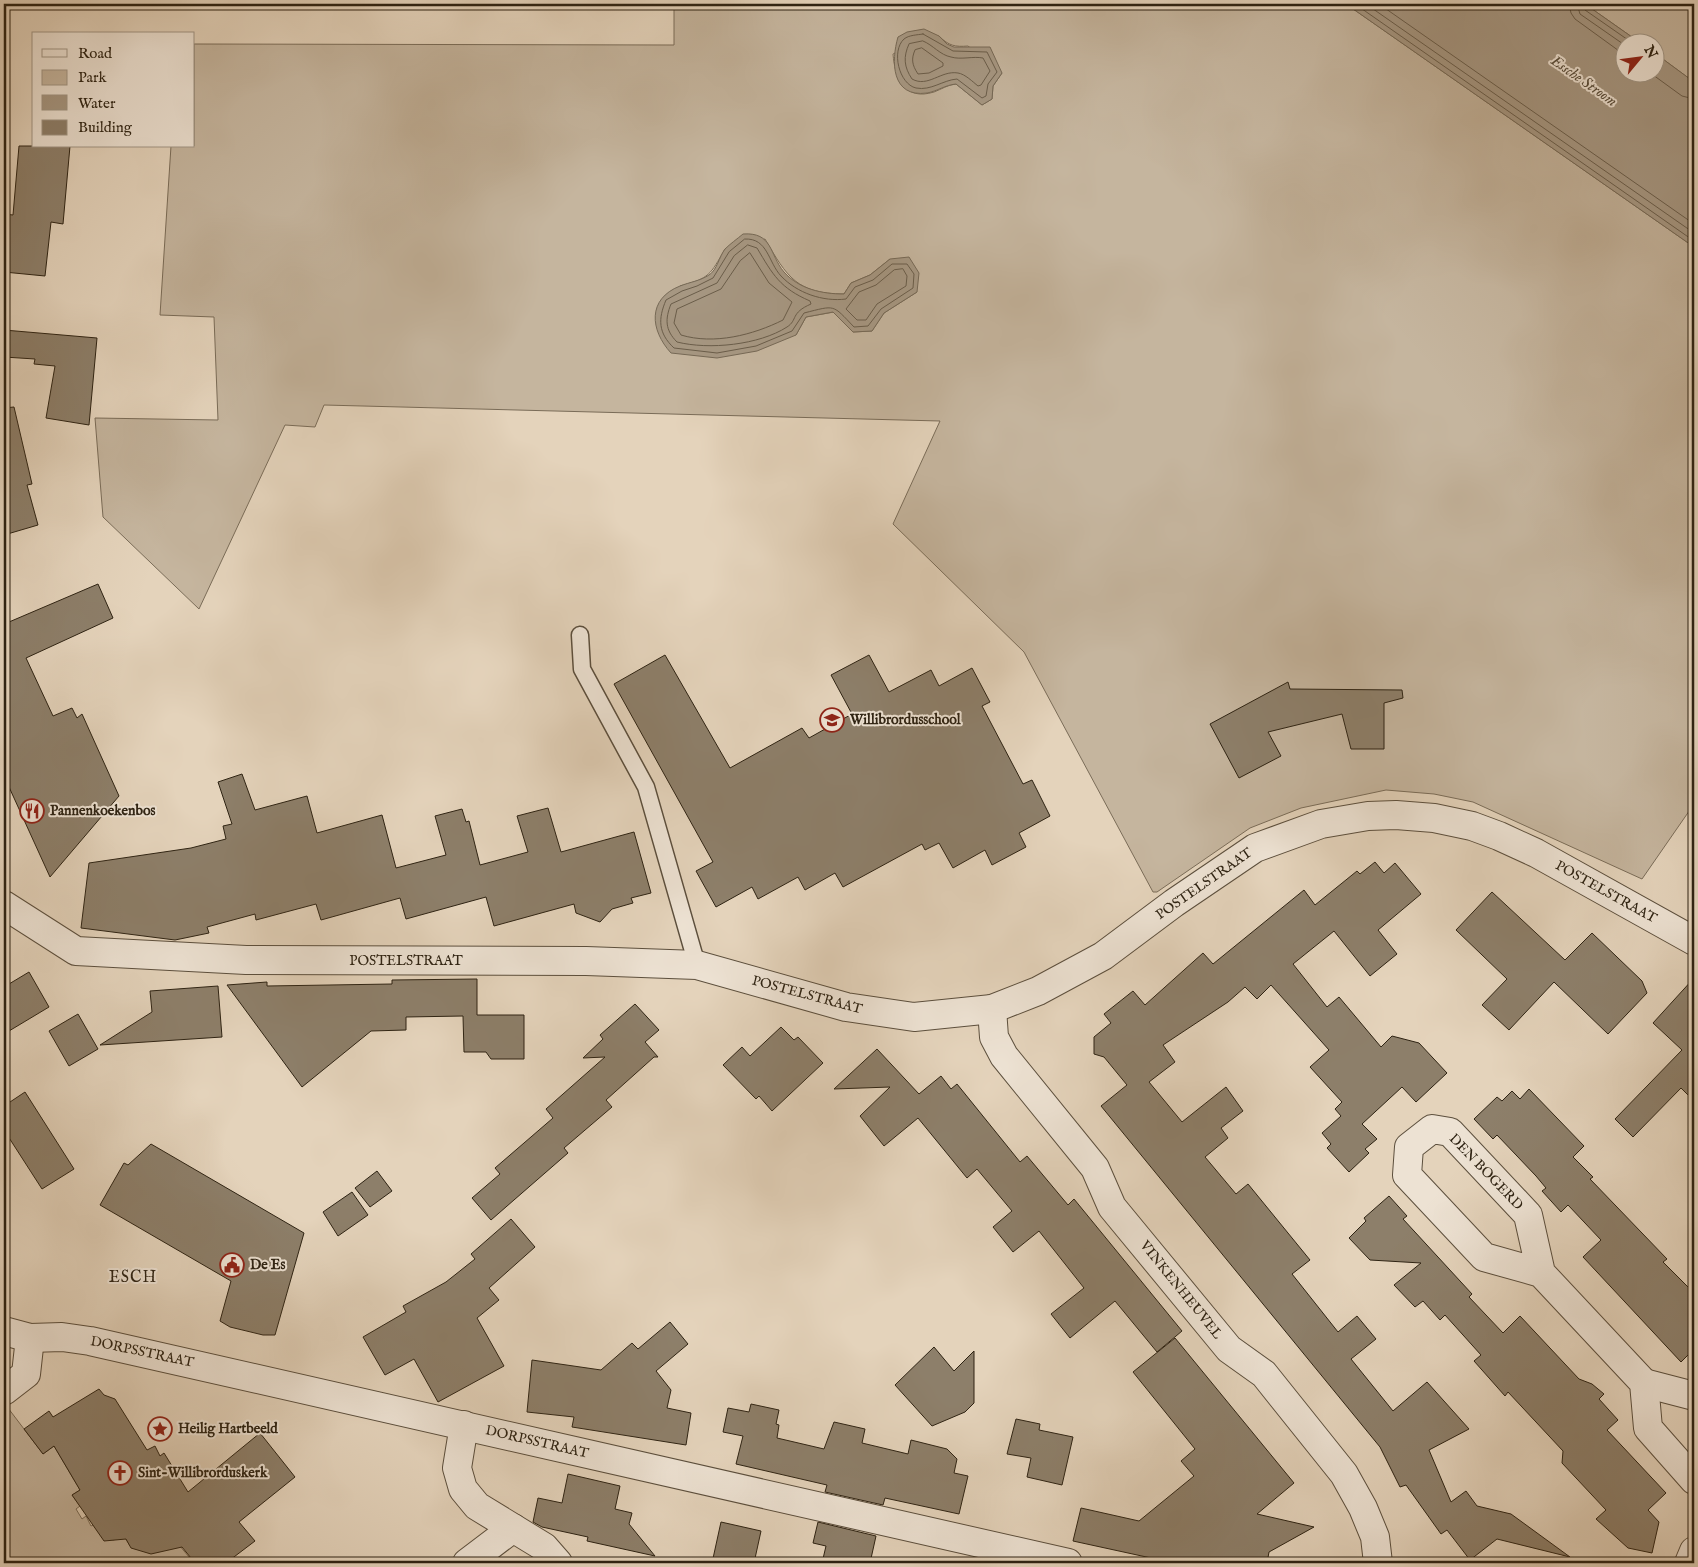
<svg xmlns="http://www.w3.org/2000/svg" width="1698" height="1567" font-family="'IM FELL English',serif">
	<rect width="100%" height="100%" fill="#e4d3bb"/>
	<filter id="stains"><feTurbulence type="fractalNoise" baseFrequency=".004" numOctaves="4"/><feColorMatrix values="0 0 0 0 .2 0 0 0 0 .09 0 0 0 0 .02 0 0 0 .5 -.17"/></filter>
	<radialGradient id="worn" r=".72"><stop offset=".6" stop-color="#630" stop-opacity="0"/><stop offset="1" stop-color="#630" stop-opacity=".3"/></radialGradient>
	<g fill="#c5b59e" stroke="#7a6c58" fill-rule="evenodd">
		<path d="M674,4H1346L1694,247V804L1642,879L1473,802L1434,794L1386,790L1301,808L1250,828L1157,892H1153L1024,652L893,524L940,421L324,405L315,427L285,425L199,609L103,517L95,418L218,420L214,317L160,315L171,146H194V44L674,45ZM939,36C949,46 955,47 968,46L1002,73L993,86L992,99L982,105L956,84C947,85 942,89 934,92C905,101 895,79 893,54ZM765,239C787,277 797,294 844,294L851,283L870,275L890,259L917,292L884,313L872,331L853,332L834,312L806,317L796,335L680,286C710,278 710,275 725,249Z"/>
		<path d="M1585,4H1694V82L1656,54V42H1639Z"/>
		<path d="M5,1404L43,1454L54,1446L80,1490L72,1495L80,1506L76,1509L82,1519L86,1516L91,1526L93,1525L106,1538L114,1540L122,1533L130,1546L134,1543C148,1559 162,1551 179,1545L194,1563H4Z"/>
	</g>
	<g fill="#a69782" stroke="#766956">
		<path d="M1346,4H1585L1639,42H1626V72H1656V54L1694,82V247Z"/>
		<path d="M924,29L939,36L947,44L954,47H990L1002,73L993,86L992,99L982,105L956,84C945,85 938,91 927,93C891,98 891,61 898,37L907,32Z"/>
		<path d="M743,234C773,232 769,254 784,272C799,289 822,294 844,294L851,283L870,275L890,259L909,257L919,273L917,292L884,313L872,331L853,332L833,312L806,317L796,335L757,351L717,358L671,353C650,330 647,299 680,286C690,282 700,281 709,275C717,270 719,257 725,249C730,244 737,239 743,234Z"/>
	</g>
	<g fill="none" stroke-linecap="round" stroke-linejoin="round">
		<g stroke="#6a5d4a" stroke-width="1">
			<path d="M1355,4L1694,241"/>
			<path d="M1366,4L1694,233"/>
			<path d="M1379,4L1694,224"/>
			<path d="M1569,4L1571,13L1575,19L1626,56"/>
			<path d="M1577,4L1580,14L1626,46"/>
			<path d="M1583,4L1585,10L1631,42"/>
			<path d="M923,34L953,51L987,52L997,72L988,84L986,96L982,98L957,79C943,80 931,91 916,88C899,84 891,51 904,39C909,35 917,35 923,34Z"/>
			<path d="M923,41C933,45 940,55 951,57C961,60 973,56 983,58L990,71L981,85L978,86C973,82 965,74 958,73C941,70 928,88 912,79C904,67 903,57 909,44Z"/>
			<path d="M922,48L943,63V66L929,73L918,74C912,65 911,59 915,50Z"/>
			<path d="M1649,72L1682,96L1694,99"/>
			<path d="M745,239C768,238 768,262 781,276C797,293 823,302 846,299L855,287L873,280L892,264H907L914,274L913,288L881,309L868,326L854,327C832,304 836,305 804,313L792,331L756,346L717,353L674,348C658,333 658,319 666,300L682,291L697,286L713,278L729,252Z"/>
			<path d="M748,245L757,248C773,275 780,288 810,301L811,304C790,313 798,320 787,327C759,345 709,350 677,342C665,330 665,319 671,304L717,283L734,256Z"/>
			<path d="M750,253L769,283L792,302L783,320C753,335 714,345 681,335L674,323L677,309L721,289L740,261Z"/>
			<path d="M903,269L907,276L906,286L877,304L866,320H857L846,309L859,292L876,285L894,270Z"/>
		</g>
	</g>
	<g fill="#8d7f6a" stroke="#2e2313">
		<path d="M19,146H70L63,224L51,222L45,276L4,272V214L13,215Z"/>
		<path d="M4,330L97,338L89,425L46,418L55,366L34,364L35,359L4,357Z"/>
		<path d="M14,407L32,484L27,485L38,525L4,535V408Z"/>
		<path d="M98,584L113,618L26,658L53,716L72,708L77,718L82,714L119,796L50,877L4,776V611L9,622Z"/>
		<path d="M665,655L730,768L802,728L809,738L852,714L831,675L869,655L889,692L931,670L939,686L972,668L990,702L982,706L1023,784L1032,780L1050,816L1019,833L1026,847L992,865L985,850L953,868L939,843L925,850L922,844L843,887L835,873L805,890L798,877L758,899L752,887L716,907L696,871L713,862L614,684Z"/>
		<path d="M1288,682L1290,689L1402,690L1403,698L1384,703V749H1351L1342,714L1268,732L1281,756L1239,778L1210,724Z"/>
		<path d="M242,774L255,810L307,796L317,833L382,815L396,868L446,855L435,816L462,809L466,822L469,821L480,865L528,852L517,816L548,808L561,852L634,832L651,893L631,898L633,903L612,909L600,922L576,913L574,904L494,926L486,897L406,919L400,898L321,920L316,904L256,920L255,914L207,927L209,933L175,940L81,928L89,863L191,848L226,839L223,826L232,824L218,782Z"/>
		<path d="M1375,862L1384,873L1395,863L1421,894L1378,930L1397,954L1370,976L1334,931L1293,964L1327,1007L1339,997L1381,1047L1392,1036L1419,1043L1447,1073L1416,1102L1402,1087L1362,1124L1377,1139L1365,1149L1369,1153L1349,1172L1327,1148L1331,1144L1322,1133L1341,1116L1335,1109L1342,1102L1310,1067L1329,1050L1271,985L1257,999L1245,987L1228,1002L1163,1045L1175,1062L1149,1082L1182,1122L1226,1087L1243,1111L1221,1128L1228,1138L1205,1157L1236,1194L1248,1184L1310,1260L1292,1274L1338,1332L1357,1316L1376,1339L1351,1359L1393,1411L1427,1382L1469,1429L1429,1450L1451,1502L1466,1491L1477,1506L1511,1514L1570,1557L1497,1539L1470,1560L1447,1530L1441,1534L1406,1485L1400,1487L1380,1447L1101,1106L1127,1085L1104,1057L1094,1054V1037L1111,1023L1104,1014L1133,991L1145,1005L1203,953L1213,964L1304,890L1315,905L1357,871L1360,874Z"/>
		<path d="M1492,892L1565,960L1592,933L1642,981L1647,993L1608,1034L1554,982L1509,1030L1482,1005L1507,979L1456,930Z"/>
		<path d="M29,972L49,1007L4,1034V987Z"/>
		<path d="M1694,978V1101L1681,1088L1633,1137L1615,1119L1682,1050L1653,1023Z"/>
		<path d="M477,979V1015H524V1059H491L486,1052H464L463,1016L406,1017V1030L371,1031L302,1087L227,985L267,982V986L392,984V980Z"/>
		<path d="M218,986L222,1037L100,1045L152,1012L150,991Z"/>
		<path d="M635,1004L659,1030L645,1042L658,1057H654L606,1100L612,1107L564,1148L568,1153L491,1220L472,1198L500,1174L495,1168L553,1118L546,1109L605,1057L583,1058L603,1039L600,1035Z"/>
		<path d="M78,1014L98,1049L69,1066L49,1031Z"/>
		<path d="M781,1027L794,1040L798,1037L823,1063L772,1111L759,1096L756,1099L723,1065L742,1047L750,1056Z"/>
		<path d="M877,1049L919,1094L941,1076L951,1089L957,1084L1020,1162L1027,1156L1068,1205L1074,1199L1182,1331L1157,1352L1115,1301L1070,1338L1051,1314L1084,1288L1039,1231L1013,1252L993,1227L1012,1211L977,1169L967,1178L918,1118L884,1146L860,1116L890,1087L834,1089Z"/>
		<path d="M1529,1089L1584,1146L1573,1157L1593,1177L1590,1179L1667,1259L1663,1262L1694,1293V1349L1681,1362L1583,1257L1601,1240L1568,1205L1561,1212L1542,1191L1546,1188L1536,1176L1497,1135L1493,1139L1474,1119L1497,1097L1502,1101L1512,1091L1520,1099Z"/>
		<path d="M25,1092L74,1169L42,1189L4,1130V1106Z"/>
		<path d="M151,1144L304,1233L275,1335H263L230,1327L220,1321L231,1281L100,1205L124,1163L128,1165Z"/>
		<path d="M377,1171L392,1191L370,1207L355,1188Z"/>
		<path d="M352,1192L368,1215L338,1236L323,1212Z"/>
		<path d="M1389,1196L1407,1216L1403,1219L1472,1294L1469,1297L1503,1333L1520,1316L1579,1379L1592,1384L1604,1394L1599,1399L1618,1420L1607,1430L1666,1493L1648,1510L1659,1522L1652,1553L1628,1548L1596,1519L1606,1510L1562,1463L1563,1451L1508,1392L1505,1396L1474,1361L1481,1355L1445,1315L1440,1320L1423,1301L1415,1307L1394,1285L1421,1263L1370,1260L1349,1238L1366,1221L1364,1218Z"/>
		<path d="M511,1219L535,1247L489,1288L499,1300L477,1318L504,1366L438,1402L414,1359L385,1375L363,1337L406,1312L403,1306L446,1282L475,1259L471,1254Z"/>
		<path d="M670,1322L688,1344L656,1371L671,1390L667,1408L691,1413L686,1445L572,1427L574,1417L527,1412L532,1360L601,1370L632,1343L638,1349Z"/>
		<path d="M1175,1338L1294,1483L1257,1514L1314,1527L1269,1552L1267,1563H1174L1073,1541L1081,1508L1139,1521L1194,1476L1181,1461L1195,1449L1133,1372Z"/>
		<path d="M934,1347L954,1371L974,1351V1403L965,1412L932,1426L895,1385Z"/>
		<path d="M99,1389L104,1395L115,1399L147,1450L155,1446L160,1456L164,1453L188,1492L260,1433L295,1477L239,1522L255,1541L226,1563H195L182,1547L151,1554L131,1548L126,1539L104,1541L72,1495L80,1490L54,1446L43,1454L24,1429L49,1411L53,1417Z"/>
		<path d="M751,1404L779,1410L776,1424L779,1425L777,1438L824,1449L834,1422L865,1429L862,1443L908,1454L911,1440L947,1449L957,1459L954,1473L968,1476L959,1514L885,1498L883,1505L825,1492L827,1485L736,1464L743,1436L723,1432L728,1408L749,1412Z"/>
		<path d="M1016,1419L1040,1424L1039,1430L1073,1437L1062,1485L1027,1477L1031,1458L1007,1454Z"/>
		<path d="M568,1474L620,1486L615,1509L632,1513L629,1524L655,1556L587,1541L588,1537L542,1527L533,1522L538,1498L562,1503Z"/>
		<path d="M721,1522L761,1531L754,1563H712Z"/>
		<path d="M818,1522L876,1536L870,1563H822L826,1546L813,1543Z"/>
	</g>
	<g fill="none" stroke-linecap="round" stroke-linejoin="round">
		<g stroke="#5c4f3d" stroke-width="19">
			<path id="service" d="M580,635L582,669L646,787L697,965"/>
		</g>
		<g stroke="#5c4f3d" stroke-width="30">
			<g id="minor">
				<path d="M4,905L76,951L246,960L586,961L697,965L846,1007L914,1017L992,1009L1038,991L1103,956L1174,903L1255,848L1321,824L1368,816L1396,815L1434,818L1472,826L1499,836L1536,853L1694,941"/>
				<path d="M992,1009L994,1037L1004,1056L1095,1168L1112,1207L1229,1349L1264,1374L1344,1474L1363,1508L1375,1537L1378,1563"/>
				<path d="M1541,1273L1484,1257L1407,1175L1409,1147L1432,1129L1450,1132L1528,1215L1541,1273L1644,1383L1648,1428L1694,1480"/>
				<path d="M1644,1383L1694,1396"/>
				<path d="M4,1391L26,1374L30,1338"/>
				<path d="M464,1425L457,1468L463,1489L477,1506L544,1547L558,1563"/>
				<path d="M467,1563L513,1528"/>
				<path d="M1689,1563L1694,1551"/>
			</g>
		</g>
		<g stroke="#5c4f3d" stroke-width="30">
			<path id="tertiary" d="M4,1331L30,1338L62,1337L90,1341L1068,1563"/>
		</g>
		<use href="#service" stroke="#ede2d3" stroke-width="16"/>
		<use href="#minor" stroke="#ede2d3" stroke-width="28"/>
		<use href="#tertiary" stroke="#ede2d3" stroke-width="28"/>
	</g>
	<defs>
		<g id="school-ring" transform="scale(1.25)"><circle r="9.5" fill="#ede2d3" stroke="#8f2418" stroke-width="1.5"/><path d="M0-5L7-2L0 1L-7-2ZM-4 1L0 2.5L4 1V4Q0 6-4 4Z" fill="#8f2418"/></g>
		<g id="restaurant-ring" transform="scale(1.25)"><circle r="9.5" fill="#ede2d3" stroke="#8f2418" stroke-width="1.5"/><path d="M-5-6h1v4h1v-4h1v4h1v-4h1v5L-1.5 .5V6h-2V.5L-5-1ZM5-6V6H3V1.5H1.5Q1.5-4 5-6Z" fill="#8f2418"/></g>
		<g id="civic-ring" transform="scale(1.25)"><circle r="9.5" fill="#ede2d3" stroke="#8f2418" stroke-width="1.5"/><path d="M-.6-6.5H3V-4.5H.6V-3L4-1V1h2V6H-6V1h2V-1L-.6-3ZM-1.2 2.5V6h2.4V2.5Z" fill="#8f2418"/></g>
		<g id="sight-ring" transform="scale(1.25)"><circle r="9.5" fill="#ede2d3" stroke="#8f2418" stroke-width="1.5"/><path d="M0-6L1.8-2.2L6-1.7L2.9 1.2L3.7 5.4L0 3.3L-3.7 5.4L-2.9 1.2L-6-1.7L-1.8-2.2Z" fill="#8f2418"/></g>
		<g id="church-ring" transform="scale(1.25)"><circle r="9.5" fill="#ede2d3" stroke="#8f2418" stroke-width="1.5"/><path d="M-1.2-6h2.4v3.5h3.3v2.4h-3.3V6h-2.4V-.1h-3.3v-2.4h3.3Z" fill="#8f2418"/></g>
	</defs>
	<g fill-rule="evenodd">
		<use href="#school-ring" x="832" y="720"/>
		<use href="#restaurant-ring" x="32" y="811"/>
		<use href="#civic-ring" x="232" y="1265"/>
		<use href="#sight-ring" x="160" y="1429"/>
		<use href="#church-ring" x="120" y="1473"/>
	</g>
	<g text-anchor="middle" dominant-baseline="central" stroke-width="4" stroke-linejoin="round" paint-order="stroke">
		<g font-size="14" font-weight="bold" fill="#2e2313" stroke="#ede2d3" text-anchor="start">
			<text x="850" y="720">Willibrordusschool</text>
			<text x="50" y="811">Pannenkoekenbos</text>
			<text x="250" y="1265">De Es</text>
			<text x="178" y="1429">Heilig Hartbeeld</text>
			<text x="138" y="1473">Sint-Willibrorduskerk</text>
		</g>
		<g font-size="14" fill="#2e2313" stroke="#ede2d3">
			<text transform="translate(1204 884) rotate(-35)">POSTELSTRAAT</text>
			<text transform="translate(1606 892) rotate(29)">POSTELSTRAAT</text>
			<text x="406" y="961">POSTELSTRAAT</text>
			<text transform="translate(807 995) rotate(15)">POSTELSTRAAT</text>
			<text transform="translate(1486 1172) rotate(46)">DEN BOGERD</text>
			<text transform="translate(1181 1290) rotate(51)">VINKENHEUVEL</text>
			<text transform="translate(142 1352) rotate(12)">DORPSSTRAAT</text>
			<text transform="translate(537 1442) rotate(13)">DORPSSTRAAT</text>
		</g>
		<g font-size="15" font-style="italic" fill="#584c3a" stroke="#ede2d3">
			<text transform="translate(1584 81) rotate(35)">Essche Stroom</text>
		</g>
		<g font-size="16" letter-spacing="1" fill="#2e2313" stroke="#ede2d3">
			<text x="133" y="1278">ESCH</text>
		</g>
	</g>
	<rect width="1698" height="1567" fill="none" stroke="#e4d3bb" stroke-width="20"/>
	<rect x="5" y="5" width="1688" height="1557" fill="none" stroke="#2e2313" stroke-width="2.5"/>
	<rect x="10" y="10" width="1678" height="1547" fill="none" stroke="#2e2313"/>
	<rect x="32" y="32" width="162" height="115" fill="#ede2d3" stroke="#a19686"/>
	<rect x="42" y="49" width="25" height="8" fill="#ede2d3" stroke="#a19686"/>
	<text x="78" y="58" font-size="15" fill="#2e2313">Road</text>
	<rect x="42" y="70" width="25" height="15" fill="#c5b59e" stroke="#a19686"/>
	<text x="78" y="82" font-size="15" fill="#2e2313">Park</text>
	<rect x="42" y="95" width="25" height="15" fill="#a69782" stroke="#a19686"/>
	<text x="78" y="108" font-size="15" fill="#2e2313">Water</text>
	<rect x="42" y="120" width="25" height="15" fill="#8d7f6a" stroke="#a19686"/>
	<text x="78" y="132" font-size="15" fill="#2e2313">Building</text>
	<g transform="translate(1640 58) rotate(61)"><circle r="24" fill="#ede2d3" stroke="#a19686"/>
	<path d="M0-4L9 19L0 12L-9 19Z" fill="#8f2418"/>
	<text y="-8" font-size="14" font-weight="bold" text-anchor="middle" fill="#2e2313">N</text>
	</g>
	<rect width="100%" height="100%" filter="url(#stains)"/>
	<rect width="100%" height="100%" fill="url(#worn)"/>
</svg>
